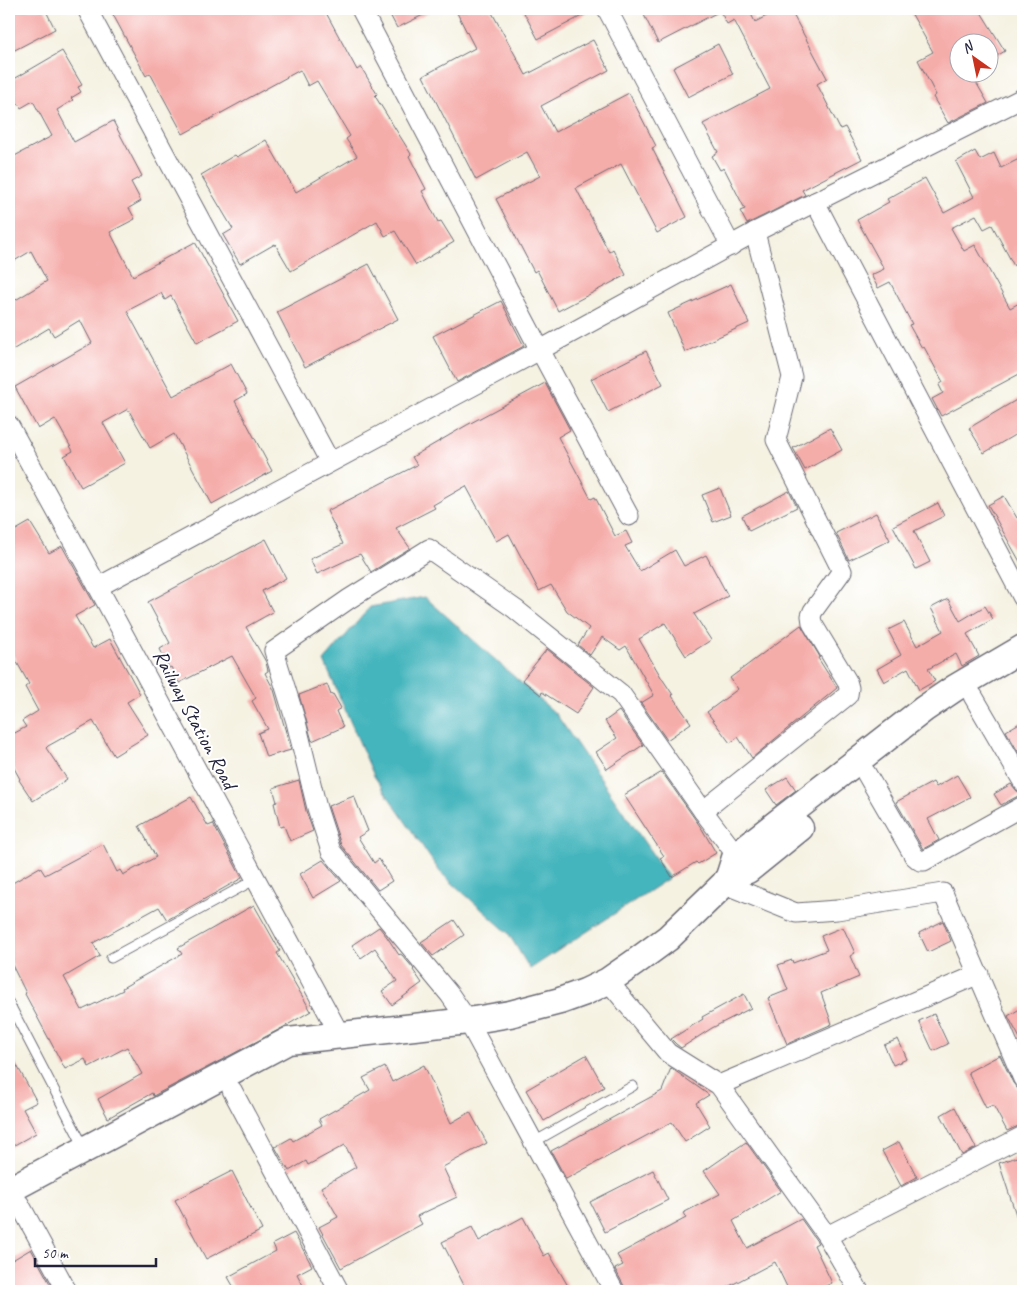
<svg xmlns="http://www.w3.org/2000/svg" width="1032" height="1300" font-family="Caveat,sans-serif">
	<rect width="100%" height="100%" fill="#fff"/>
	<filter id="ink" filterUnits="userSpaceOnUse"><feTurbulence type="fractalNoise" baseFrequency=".02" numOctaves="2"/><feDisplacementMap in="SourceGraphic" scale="10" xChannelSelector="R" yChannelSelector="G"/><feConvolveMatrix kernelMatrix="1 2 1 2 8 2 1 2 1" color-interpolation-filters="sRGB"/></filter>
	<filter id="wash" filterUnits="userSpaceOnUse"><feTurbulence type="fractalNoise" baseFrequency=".0096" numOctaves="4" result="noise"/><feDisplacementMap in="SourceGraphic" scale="20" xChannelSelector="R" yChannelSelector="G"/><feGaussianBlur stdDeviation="1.12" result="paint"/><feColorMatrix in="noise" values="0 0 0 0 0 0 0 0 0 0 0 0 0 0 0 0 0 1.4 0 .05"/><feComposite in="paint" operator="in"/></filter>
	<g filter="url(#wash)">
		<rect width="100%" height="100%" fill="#f5f2e2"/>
		<path fill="#45b5bd" stroke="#346c7c" d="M425,597L556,714L669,878L530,969L508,933L440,872L374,776L324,661L370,607Z"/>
		<g id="blocks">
			<g fill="#f5adaa">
				<path d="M9,9H45L55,29L9,53Z"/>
				<path d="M110,9H324L357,70L361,67L377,94L375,96L411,154L409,156L426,189L422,191L438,222L441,221L454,242L416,265L395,231L385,236L377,221L291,271L275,244L240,264L223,235L233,229L201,175L235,155L237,157L266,140L296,192L357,156L346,139L350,136L317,81L308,86L300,70L183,134L150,73L146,76Z"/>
				<path d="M387,9H435L397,28Z"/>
				<path d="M455,9H490L526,75L593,40L609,70L541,106L555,132L629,93L656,146L652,148L687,217L657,233L621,164L576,188L609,252L613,249L626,275L558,311L537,270L534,272L496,199L540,176L527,152L476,180L423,76L475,48Z"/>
				<path d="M522,9H595L538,39Z"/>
				<path d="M655,9H756L750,12L755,22L780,9H790L827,78L817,84L840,129L845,127L862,159L802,190L805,195L747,224L740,211L745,209L724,168L720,170L712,156L718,152L703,124L770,89L734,20L727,24L720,11L658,43L644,15Z"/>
				<path d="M909,9H979L1005,51L990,60V42H960V72H970L988,103L948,123L933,97L936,95L918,60L933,52Z"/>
				<path d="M718,44L733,74L688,97L673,68Z"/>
				<path d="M62,51L82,85L78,87L81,92L71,98L73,100L57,110L74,142L113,121L142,176L131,182L141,201L129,208L135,219L110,232L133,276L195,242L238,321L197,343L171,296L165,300L161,293L127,311L173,396L231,364L247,394L235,401L272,471L212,504L174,434L150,448L128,409L103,423L125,463L81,487L64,456L73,451L55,419L38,429L15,387L92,343L80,320L54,336L49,328L9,352V304L47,281L31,251L9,264V159L52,136L33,101L21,108L18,103L9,109V82Z"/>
				<path d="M975,151L980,160L994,153L1001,168L1023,157V260L1014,266L992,225L984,229L976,215L951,228L964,251L975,245L1010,308L1023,301V372L941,416L932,399L943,393L939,385L943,382L924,347L922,348L909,325L912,324L890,282L878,288L871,275L884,269L857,220L889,202L887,199L925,178L944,213L974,197L956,162Z"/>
				<path d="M369,264L398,319L305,367L277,312Z"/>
				<path d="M731,284L749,323L685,352L668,313Z"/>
				<path d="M501,301L524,346L457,382L433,336Z"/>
				<path d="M646,351L663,384L608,412L591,379Z"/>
				<path d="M545,383L570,430L558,437L591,499L595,497L615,536L626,531L632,543L625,546L640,571L675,550L684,566L706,555L728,596L694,614L711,640L686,656L665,623L639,639L661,677L673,695L672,696L691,723L667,740L641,703L654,695L626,646L620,650L602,637L590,655L578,645L589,628L567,611L551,585L539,591L509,534L496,541L466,486L433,505L435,508L396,528L410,548L371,572L360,554L317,574L310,559L343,544L327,511L417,465L412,457L467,425Z"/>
				<path d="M1023,396V430L984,453L969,428Z"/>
				<path d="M830,428L842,450L805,470L793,448Z"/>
				<path d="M720,488L731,515L713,522L702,495Z"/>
				<path d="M789,491L797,507L749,531L742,516Z"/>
				<path d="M1004,496L1017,518L1023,515V567L988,505Z"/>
				<path d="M938,503L944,516L914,531L930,562L916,569L893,526Z"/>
				<path d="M876,513L890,540L849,560L836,533Z"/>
				<path d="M30,522L49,553L62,546L95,605L75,616L93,648L110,639L140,694L127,702L148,735L114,756L93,721L48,746L46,748L67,779L33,801L19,780L20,779L9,759V736L26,727L22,721L38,711L25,687L29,684L9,648V534Z"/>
				<path d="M266,539L286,578L262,591L273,612L246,627L266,662L268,671L265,673L274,690L291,750L266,757L258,733L268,729L252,701L256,698L232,656L179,683L171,667L169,668L160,649L170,643L148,602Z"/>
				<path d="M948,599L960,621L985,606L993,619L967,634L979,656L962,666L956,654L928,669L935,681L919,690L908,668L884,682L877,669L901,655L888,630L904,622L917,646L943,631L931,608Z"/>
				<path d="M801,625L820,657L818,658L837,688L752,758L738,737L730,743L707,712L738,689L730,678Z"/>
				<path d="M547,649L594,687L576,714L542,692L541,695L522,680Z"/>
				<path d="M327,684L331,695L333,694L341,708L336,711L343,727L312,741L299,695Z"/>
				<path d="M619,711L643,745L607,769L596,752L617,738L605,721Z"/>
				<path d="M1023,721V760L1006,731Z"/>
				<path d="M662,772L702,829L716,853L698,864L696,862L672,877L660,858L664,856L624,795Z"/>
				<path d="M957,775L970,797L928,819L939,840L923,849L896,802L933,782L936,787Z"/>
				<path d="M787,777L796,790L776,805L766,790Z"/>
				<path d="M299,780L306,811L313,831L290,841L284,826L280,827L274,803L277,802L273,788Z"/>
				<path d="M1011,784L1017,791L1023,793V795L1018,796L1001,805L994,794Z"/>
				<path d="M354,796L368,831L358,837L374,863L379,859L392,881L378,890L341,845L328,806Z"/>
				<path d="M191,797L208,826L213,824L242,878L167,920L159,907L93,943L100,956L64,977L82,1010L123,990L122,988L182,954L178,948L254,905L280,951L277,953L311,1011L284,1027L153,1096L152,1093L108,1118L98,1099L142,1074L127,1047L89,1067L85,1059L65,1069L25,994L26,993L9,959V885L40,867L45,875L103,844L117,872L120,870L123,875L156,857L139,826Z"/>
				<path d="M323,860L341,881L313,898L300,874Z"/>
				<path d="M454,920L464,935L433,956L421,942Z"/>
				<path d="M943,921L951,941L928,952L919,933Z"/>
				<path d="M379,927L387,937L399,955L400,954L402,955L414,969L413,970L422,983L392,1005L382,991L397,981L375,948L361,958L352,945Z"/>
				<path d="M843,927L855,953L850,956L859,977L821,993L832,1024L787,1044L768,998L788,990L778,965L792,960L793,963L827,950L821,936Z"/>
				<path d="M744,994L751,1008L712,1028L681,1048L676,1044L671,1039L703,1019L702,1017Z"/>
				<path d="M1023,1007V1044L1008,1016Z"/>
				<path d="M934,1014L948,1044L933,1051L919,1021Z"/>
				<path d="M898,1039L907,1059L893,1065L884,1045Z"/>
				<path d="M9,1051L37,1102L23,1109L36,1133L9,1148Z"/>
				<path d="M586,1055L604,1087L544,1121L526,1090Z"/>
				<path d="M1000,1055L1013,1083L1018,1089L1023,1098V1124L1007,1131L993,1105L986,1108L968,1072Z"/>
				<path d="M424,1065L451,1123L470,1112L487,1143L443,1167L457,1197L417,1216L422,1224L341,1268L319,1227L338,1217L321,1187L356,1167L345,1145L308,1165L306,1161L289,1171L275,1147L291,1138L293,1141L322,1125L319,1119L370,1090L363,1078L385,1067L392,1082Z"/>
				<path d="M671,1068L709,1095L696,1103L710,1126L685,1142L672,1122L566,1179L551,1151L662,1091Z"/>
				<path d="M955,1107L976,1148L962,1155L941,1115Z"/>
				<path d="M746,1142L781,1191L733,1221L747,1248L801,1219L818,1243L814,1245L832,1283L815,1291H789L775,1262L720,1291H625L624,1286L615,1269L623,1265L617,1255L686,1218L683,1213L720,1194L704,1171Z"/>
				<path d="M899,1142L917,1177L901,1186L882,1151Z"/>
				<path d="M1023,1155V1229L1021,1230L999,1163Z"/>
				<path d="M653,1170L668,1200L605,1232L590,1202Z"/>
				<path d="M232,1171L262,1230L206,1259L175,1200Z"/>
				<path d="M523,1217L544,1256L549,1253L568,1286L559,1291H467L442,1242L472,1227L479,1241Z"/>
				<path d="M294,1233L312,1266L297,1274L306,1291H236L228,1277L276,1251L273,1244Z"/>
				<path d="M31,1249L54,1291H9V1262Z"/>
			</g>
		</g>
	</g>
	<g filter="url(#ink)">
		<use href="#blocks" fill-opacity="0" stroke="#6c6b75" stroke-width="1"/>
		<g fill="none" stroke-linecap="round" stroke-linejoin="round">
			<g stroke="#6c6b75" stroke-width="11">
				<g id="lane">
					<path d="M111,958L256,879"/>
					<path d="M9,1003L84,1147"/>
					<path d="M534,1142L633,1086"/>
				</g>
			</g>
			<g stroke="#6c6b75" stroke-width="21">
				<g id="street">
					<path d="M87,9L330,462"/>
					<path d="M361,9L540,350L629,516"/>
					<path d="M607,9L731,246"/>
					<path d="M815,202L1023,598"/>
					<path d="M9,425L98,587L340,1035"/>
					<path d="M98,587L540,350L755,232L1023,98"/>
					<path d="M973,696L1023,782"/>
					<path d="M866,773L914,856L920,861H924L1023,806"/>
					<path d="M703,811L848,695L849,688L847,681L812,623L811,616L813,611L842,571L776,440L792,377L755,232"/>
					<path d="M724,884L796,913L837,910L943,893L1023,1079"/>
					<path d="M608,981L668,1053L719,1085L827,1236L859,1291"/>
					<path d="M719,1085L979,974"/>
					<path d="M232,1090L339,1291"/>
					<path d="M19,1203L67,1291"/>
					<path d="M827,1236L1023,1136"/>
					<path d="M614,1291L468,1021L450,995L331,851L317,808L296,722L274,651L349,599L429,549L515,609L621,694L703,811L744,865"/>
				</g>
			</g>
			<g stroke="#6c6b75" stroke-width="29">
				<g id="secondary">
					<path d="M729,877L748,870L800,828"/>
					<path d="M9,1190L288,1041L468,1021L510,1014L560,1001L585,992L608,981L634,963L668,938L724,884L729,877L736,855L924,709L955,688L1023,648"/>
				</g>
			</g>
			<use href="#lane" stroke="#fff" stroke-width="9"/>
			<use href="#street" stroke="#fff" stroke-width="19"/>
			<use href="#secondary" stroke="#fff" stroke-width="26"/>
		</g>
	</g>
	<g text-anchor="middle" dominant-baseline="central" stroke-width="4" stroke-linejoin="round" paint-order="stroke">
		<g font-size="21" fill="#22223b" stroke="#fff">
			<text transform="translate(195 719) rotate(62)">Railway Station Road</text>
		</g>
	</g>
	<rect width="1032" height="1300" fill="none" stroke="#fff" stroke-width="30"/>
	<g transform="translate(974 58) rotate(327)"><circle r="24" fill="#ffffff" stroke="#a7a7b1"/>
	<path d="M0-4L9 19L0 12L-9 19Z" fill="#c8321e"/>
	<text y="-8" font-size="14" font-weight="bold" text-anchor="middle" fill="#22223b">N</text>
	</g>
	<path d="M35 1258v8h121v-8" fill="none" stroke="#22223b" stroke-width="2.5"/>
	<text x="42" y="1258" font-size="15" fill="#22223b" stroke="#ffffff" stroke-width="4" paint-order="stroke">50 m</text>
</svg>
